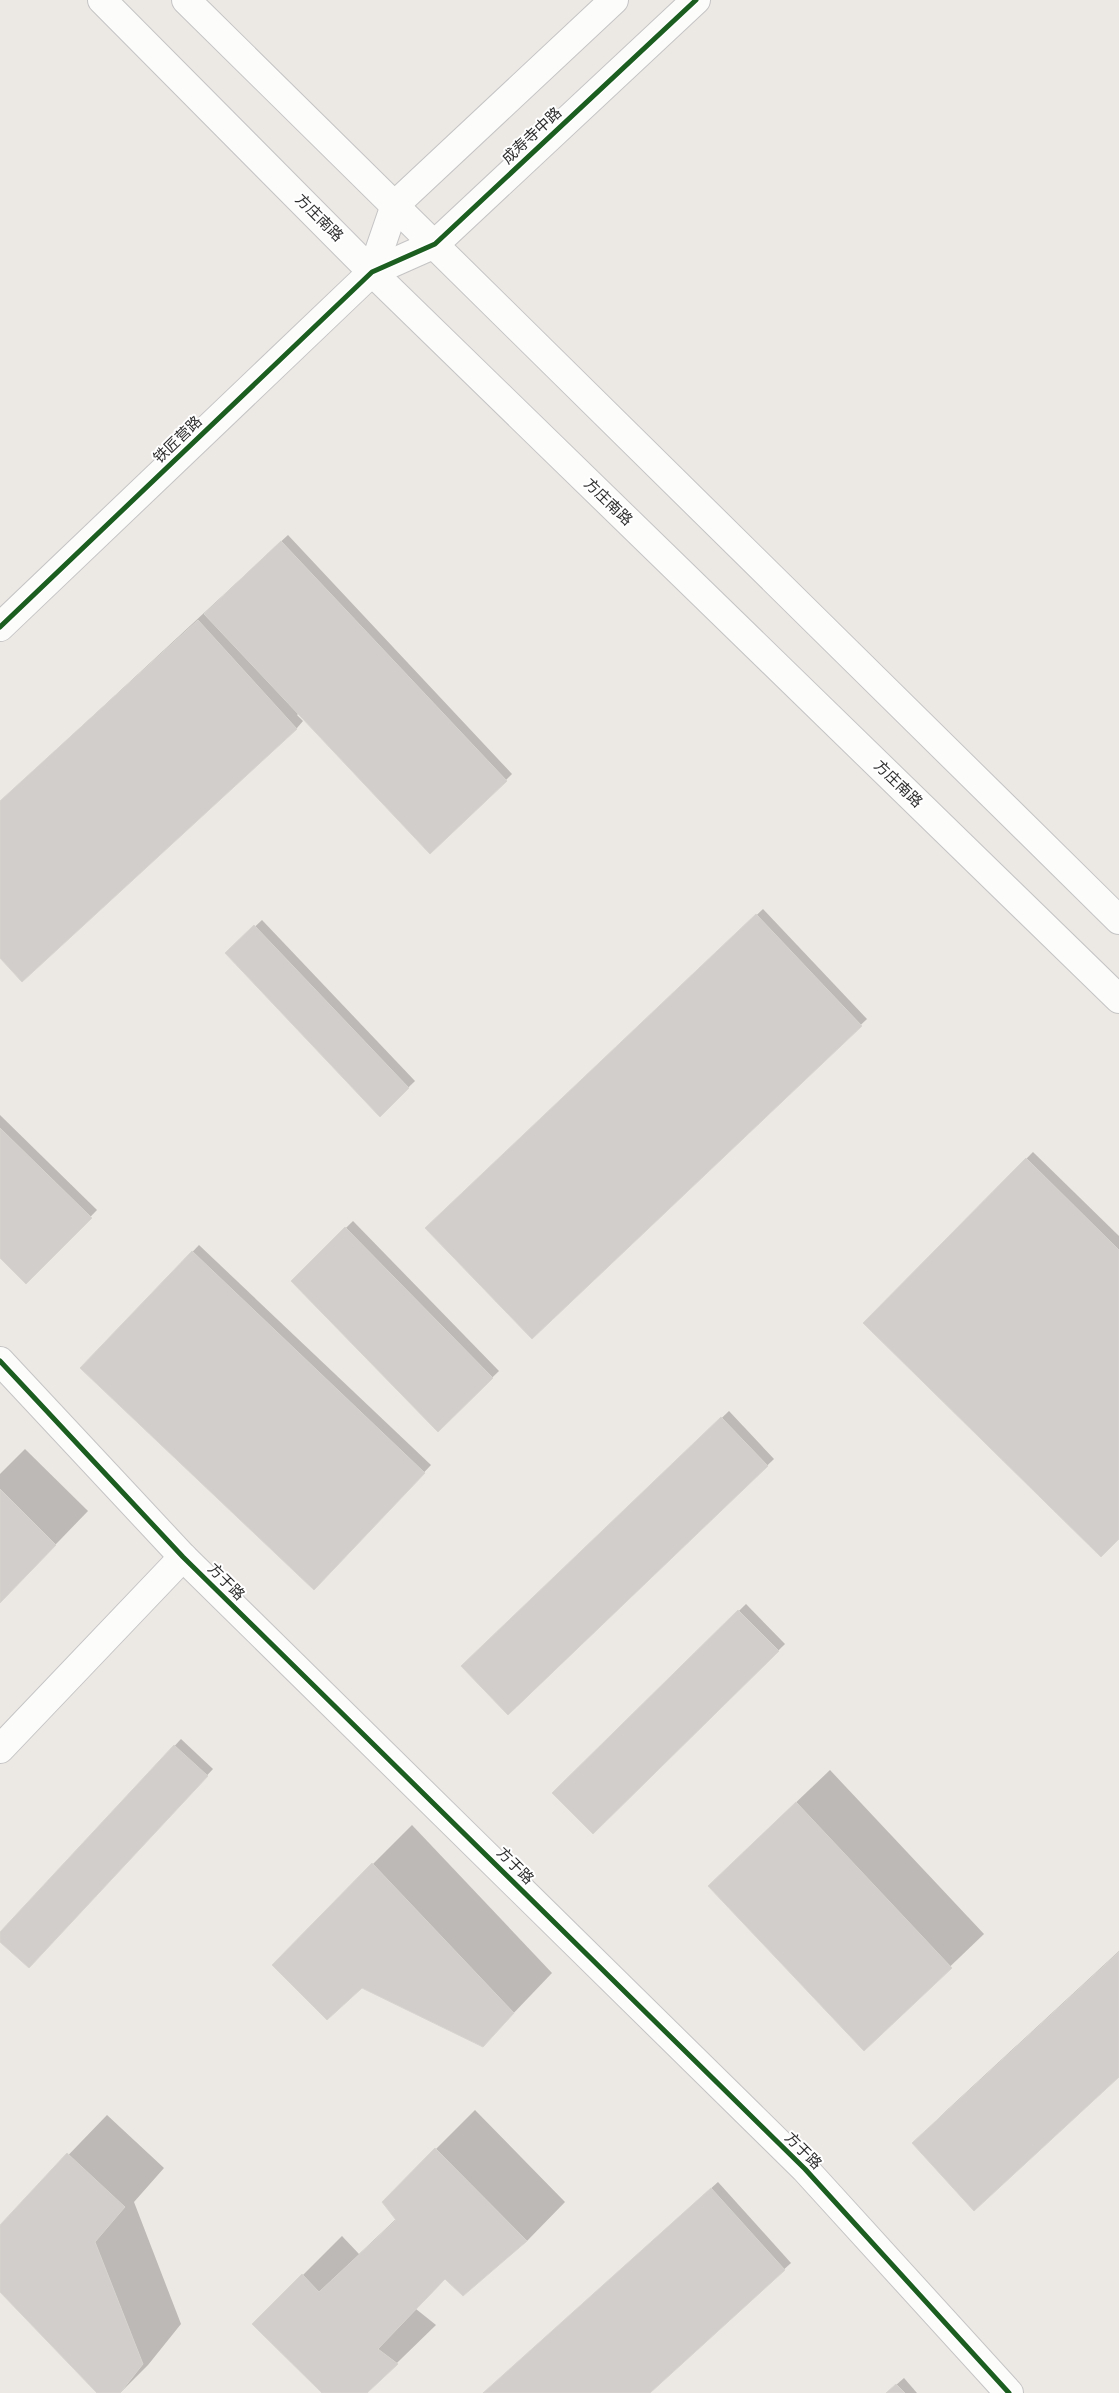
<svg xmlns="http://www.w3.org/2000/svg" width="1119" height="2393" font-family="'Alegreya Sans','Noto Sans SC',sans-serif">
	<rect width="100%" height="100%" fill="#ece8e4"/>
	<g fill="#0003">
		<path d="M288,535L512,774L506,780L299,713L297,715L303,721L297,728L22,980L0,956V802Z"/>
		<path d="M763,909L867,1019L532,1337L427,1228Z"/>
		<path d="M262,920L415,1081L380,1115L233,947Z"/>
		<path d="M0,1115L97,1210L26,1283L0,1257Z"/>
		<path d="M1033,1152L1119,1236V1537L865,1323Z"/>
		<path d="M353,1221L499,1371L438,1430L292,1281Z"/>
		<path d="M199,1245L431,1465L314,1589L82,1368Z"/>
		<path d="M729,1411L774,1459L509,1714L463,1666Z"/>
		<path d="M25,1449L88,1511L0,1602V1474Z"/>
		<path d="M746,1604L785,1644L593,1833L554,1793Z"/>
		<path d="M181,1739L213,1769L35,1960L0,1940V1934Z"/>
		<path d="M830,1770L984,1934L864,2049L743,1853Z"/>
		<path d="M412,1825L552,1973L483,2045L362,1986L373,1864Z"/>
		<path d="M1119,1951V2076L914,2143L947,2110Z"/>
		<path d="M475,2110L565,2202L527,2241L463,2294L446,2278L416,2309L436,2325L366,2393H324L254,2324L342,2236L359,2254L396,2219L383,2202Z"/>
		<path d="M107,2115L164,2168L134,2202L181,2324L148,2365L120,2393H99L0,2291V2226Z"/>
		<path d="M718,2182L791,2263L648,2393H485Z"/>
		<path d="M904,2378L917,2393H887Z"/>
	</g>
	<g fill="#d1cecb" stroke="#d7d4d0">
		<path d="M281,541L507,781L430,854L204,614Z"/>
		<path d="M198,620L297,729L22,982L0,958V801Z"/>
		<path d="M756,914L862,1026L532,1339L425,1228Z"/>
		<path d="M254,925L409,1088L380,1117L225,953Z"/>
		<path d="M0,1128L92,1218L26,1284L0,1258Z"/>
		<path d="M1026,1158L1119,1250V1539L1101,1557L863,1323Z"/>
		<path d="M345,1227L493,1378L438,1432L291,1281Z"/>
		<path d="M192,1251L425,1473L314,1590L80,1368Z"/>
		<path d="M721,1417L768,1466L508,1715L461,1666Z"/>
		<path d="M0,1489L56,1545L0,1603Z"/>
		<path d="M738,1610L779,1651L593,1834L552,1793Z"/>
		<path d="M174,1745L208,1776L29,1968L0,1942V1932Z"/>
		<path d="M796,1802L952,1968L864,2051L708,1886Z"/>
		<path d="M372,1863L514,2013L483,2047L362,1988L327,2020L272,1965Z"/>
		<path d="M1119,1952V2077L974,2211L912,2143Z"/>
		<path d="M435,2148L527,2241L463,2296L445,2279L378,2349L398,2364L367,2393H322L252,2324L302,2274L319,2292L396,2220L382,2202Z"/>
		<path d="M67,2153L125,2207L95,2242L143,2364L120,2393H97L0,2292V2225Z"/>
		<path d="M711,2188L785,2270L650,2393H483Z"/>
		<path d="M896,2384L905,2393H886Z"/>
	</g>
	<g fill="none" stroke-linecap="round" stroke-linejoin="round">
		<g stroke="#c5c4c5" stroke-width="30">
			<g id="minor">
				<path d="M0,627L372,272L395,205"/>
				<path d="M0,1361L183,1557L805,2169L1009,2393"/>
				<path d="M0,1749L183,1557"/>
			</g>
		</g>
		<g stroke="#c5c4c5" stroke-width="30">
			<g id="tertiary">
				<path d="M395,205L614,0"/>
				<path d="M372,272L435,244L696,0"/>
			</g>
		</g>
		<g stroke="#c5c4c5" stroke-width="30">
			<g id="secondary">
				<path d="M102,0L372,272L1119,999"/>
				<path d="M186,0L1119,920"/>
			</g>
		</g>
		<use href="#minor" stroke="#fcfcfb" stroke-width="28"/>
		<use href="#tertiary" stroke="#fcfcfb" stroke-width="28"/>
		<use href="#secondary" stroke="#fcfcfb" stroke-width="28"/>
		<g stroke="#fff" stroke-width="8">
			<g id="cycleway">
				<path d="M0,627L372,272L435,244L696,0"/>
				<path d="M0,1361L183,1557L805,2169L1009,2393"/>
			</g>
		</g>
		<use href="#cycleway" stroke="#1b5e20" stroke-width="5"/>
	</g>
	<g text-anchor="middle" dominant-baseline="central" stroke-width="4" stroke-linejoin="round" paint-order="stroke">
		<g font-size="15" fill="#2e2e2e" stroke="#fff">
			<text transform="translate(532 136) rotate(-43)">成寿寺中路</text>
			<text transform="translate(319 218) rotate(45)">方庄南路</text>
			<text transform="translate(178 440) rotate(-44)">铁匠营路</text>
			<text transform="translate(608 502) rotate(44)">方庄南路</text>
			<text transform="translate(898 784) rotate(44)">方庄南路</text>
			<text transform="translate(226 1582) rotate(45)">方于路</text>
			<text transform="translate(515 1866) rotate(45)">方于路</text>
			<text transform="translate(803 2151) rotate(45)">方于路</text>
		</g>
	</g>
</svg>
